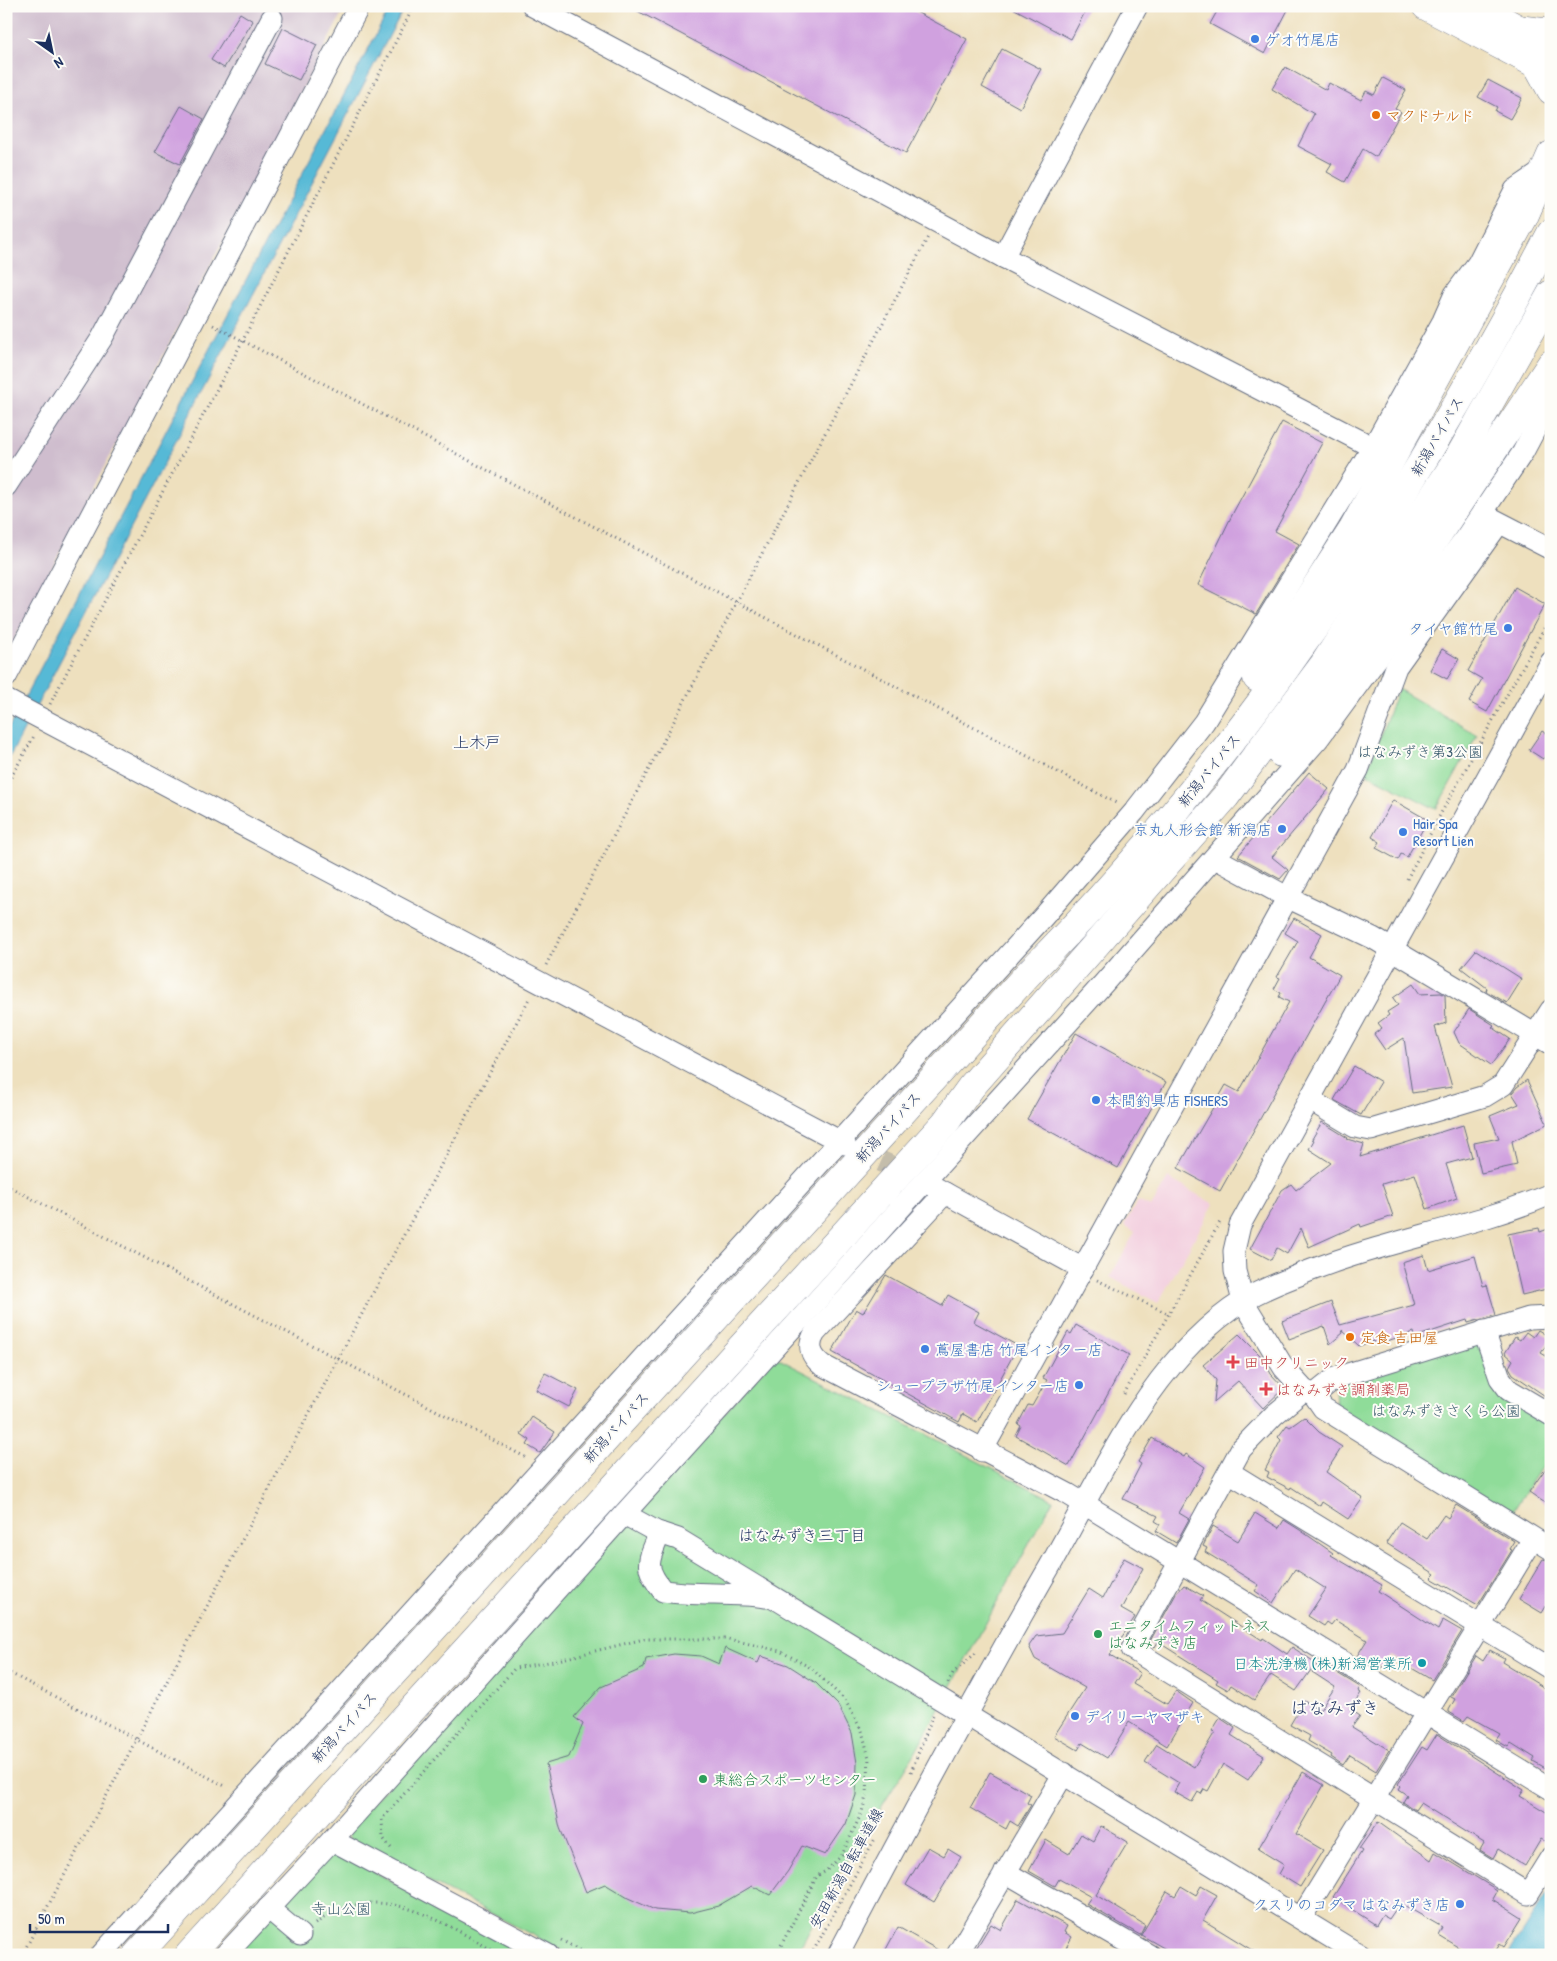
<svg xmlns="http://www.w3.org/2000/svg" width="1557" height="1961" font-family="'Patrick Hand','Klee One',sans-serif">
	<rect width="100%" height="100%" fill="#fdfcf7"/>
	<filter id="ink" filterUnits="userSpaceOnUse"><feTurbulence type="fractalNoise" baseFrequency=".02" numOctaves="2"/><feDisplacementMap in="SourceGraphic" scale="10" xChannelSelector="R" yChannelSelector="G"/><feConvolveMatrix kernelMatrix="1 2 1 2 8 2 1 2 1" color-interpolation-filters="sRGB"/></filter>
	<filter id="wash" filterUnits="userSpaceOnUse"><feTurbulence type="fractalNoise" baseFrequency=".0096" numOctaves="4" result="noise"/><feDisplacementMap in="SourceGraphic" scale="20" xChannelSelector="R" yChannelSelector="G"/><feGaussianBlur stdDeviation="1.12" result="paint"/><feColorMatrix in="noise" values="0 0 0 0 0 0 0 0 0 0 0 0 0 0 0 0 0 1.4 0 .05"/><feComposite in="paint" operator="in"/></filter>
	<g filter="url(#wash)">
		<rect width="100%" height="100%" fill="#eee0be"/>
		<path fill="#f3cfdf" d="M1168,1178L1214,1204L1158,1303L1110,1277L1135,1232L1124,1225L1138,1201L1151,1207Z"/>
		<path fill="#cfbdce" d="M6,6H346L6,655Z"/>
		<g fill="#8fdc99" stroke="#55867c">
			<path d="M1398,689L1477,735L1436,809L1366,773Z"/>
			<path d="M1484,1331L1500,1378L1551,1415V1452L1506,1522L1336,1418L1335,1378Z"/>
			<path d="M775,1357L1053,1500L914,1755L838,1876L796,1955H571L350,1840L347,1831Z"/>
			<path d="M331,1849L532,1955H236Z"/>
		</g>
		<g fill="#57b9d6" stroke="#39749a">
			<path d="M391,6H405L6,764V733Z"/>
			<path d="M1551,1887V1955H1508Z"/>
		</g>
		<g id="blocks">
			<g fill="#d0a1df">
				<path d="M628,6H905L967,39L906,153Z"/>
				<path d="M1009,6H1088L1071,39Z"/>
				<path d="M1220,6H1290L1265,54L1210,24Z"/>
				<path d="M240,13L253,21L224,68L211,60Z"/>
				<path d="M283,28L317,45L299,80L265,64Z"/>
				<path d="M1002,49L1041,69L1020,108L982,87Z"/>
				<path d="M1285,67L1326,90L1329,83L1361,100L1366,91L1374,95L1383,78L1406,90L1395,109L1401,112L1376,157L1363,149L1345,182L1327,172L1332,164L1298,146L1314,114L1272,89Z"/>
				<path d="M1488,80L1522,98L1510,119L1495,111L1497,107L1478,97Z"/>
				<path d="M181,106L204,119L180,164L155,152Z"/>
				<path d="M1282,422L1322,443L1275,531L1299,544L1256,614L1198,585L1234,511Z"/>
				<path d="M1515,587L1545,604L1487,712L1469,702L1482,679L1468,671Z"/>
				<path d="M1442,649L1459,659L1447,679L1430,670Z"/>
				<path d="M1542,731L1551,737V760L1545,756L1543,759L1529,750Z"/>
				<path d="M1309,772L1329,789L1272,857L1288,870L1280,879L1238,856Z"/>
				<path d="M1393,800L1428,820L1407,857L1401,854L1398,860L1376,848L1380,842L1372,837Z"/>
				<path d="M1294,918L1322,934L1309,957L1340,975L1220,1191L1178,1168L1226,1085L1239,1092L1289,1002L1279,997L1281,993L1274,989L1280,978L1277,977L1298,941L1285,933Z"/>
				<path d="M1476,950L1522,979L1507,1003L1486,991L1487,988L1461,968Z"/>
				<path d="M1413,984L1420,994L1441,993L1445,995L1446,1023L1435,1027L1452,1087L1412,1093L1404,1038L1385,1050L1374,1034L1382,1028L1378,1023L1389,1015L1387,1012L1398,1005L1393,998Z"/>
				<path d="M1469,1009L1494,1025L1492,1027L1510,1039L1491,1065L1459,1043L1454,1032Z"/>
				<path d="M1076,1033L1166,1082L1118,1168L1027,1119Z"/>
				<path d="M1354,1066L1381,1082L1361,1115L1334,1100Z"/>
				<path d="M1527,1080L1547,1124L1512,1141L1517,1165L1481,1173L1474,1143L1499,1138L1490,1116L1519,1104L1512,1093L1517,1087Z"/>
				<path d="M1322,1122L1348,1138L1347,1139L1364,1144L1360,1157L1463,1125L1472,1157L1446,1164L1457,1198L1427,1209L1415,1174L1382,1184L1393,1216L1361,1227L1360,1224L1309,1247L1301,1228L1287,1254L1277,1248L1271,1260L1250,1249L1282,1190L1291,1184L1296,1190L1331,1163L1309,1149L1314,1140L1312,1139Z"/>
				<path d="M1539,1228L1540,1232L1551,1228V1288L1522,1295L1508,1234Z"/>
				<path d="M1424,1255L1428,1270L1475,1256L1483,1286L1487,1285L1496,1315L1468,1323L1467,1320L1415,1337L1414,1332L1375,1345L1373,1341L1359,1346L1342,1330L1343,1333L1330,1344L1324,1326L1289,1339L1282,1321L1331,1302L1340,1325L1414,1305L1402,1262Z"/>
				<path d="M886,1275L942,1306L948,1295L979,1312L974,1322L1018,1346L977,1422L963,1414L959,1422L832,1352L856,1309L863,1313Z"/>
				<path d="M1076,1325L1129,1355L1069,1466L1016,1436L1021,1426L1018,1424L1028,1405L1032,1406L1047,1380L1043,1378L1068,1332L1071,1334Z"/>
				<path d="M1538,1330L1551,1338L1541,1353L1551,1359V1400L1513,1374L1509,1367L1513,1360L1505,1353L1515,1337L1520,1340L1526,1332L1533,1337Z"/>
				<path d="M1239,1334L1263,1358L1271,1374L1284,1388L1263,1408L1238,1381L1214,1402L1216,1380L1203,1365Z"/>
				<path d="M545,1373L578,1390L569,1407L536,1390Z"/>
				<path d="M532,1417L555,1432L540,1453L527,1445L530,1440L521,1434Z"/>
				<path d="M1304,1417L1319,1432L1342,1447L1326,1472L1363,1498L1348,1519L1322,1502L1320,1506L1291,1487L1290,1489L1267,1477L1269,1472L1265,1470L1281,1440L1278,1437L1287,1425L1290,1427Z"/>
				<path d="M1152,1438L1184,1457L1186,1454L1205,1467L1179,1513L1189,1519L1176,1543L1156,1531L1160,1524L1155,1521L1158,1516L1123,1499L1141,1464L1138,1462Z"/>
				<path d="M1551,1461V1507L1529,1492Z"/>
				<path d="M1456,1505L1514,1541L1509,1549L1512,1550L1478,1605L1431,1578L1435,1574L1386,1543L1400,1522L1427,1539L1444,1515L1448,1518Z"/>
				<path d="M1255,1513L1279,1528L1284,1520L1300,1530L1333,1553L1331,1555L1382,1585L1378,1591L1438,1630L1443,1620L1462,1631L1432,1680L1391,1656L1384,1668L1375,1663L1373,1666L1357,1656L1367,1640L1335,1620L1331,1625L1327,1622L1324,1626L1308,1616L1326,1589L1295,1569L1273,1603L1255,1591L1259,1585L1205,1552L1207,1548L1203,1546L1213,1526L1238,1541Z"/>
				<path d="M1124,1558L1143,1568L1121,1609L1135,1617L1110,1655L1140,1673L1133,1684L1167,1704L1176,1691L1193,1703L1167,1746L1129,1722L1107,1758L1082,1743L1078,1750L1054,1736L1085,1688L1035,1659L1029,1646L1036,1636L1062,1633L1089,1589L1103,1598Z"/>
				<path d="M1543,1559L1551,1561V1598L1542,1613L1519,1599Z"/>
				<path d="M1184,1585L1203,1596L1200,1600L1262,1640L1263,1638L1287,1654L1292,1647L1316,1663L1296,1691L1271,1675L1254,1700L1231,1685L1228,1690L1216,1683L1218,1680L1158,1642L1155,1647L1149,1643L1176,1594Z"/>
				<path d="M725,1648L758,1663L761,1656L788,1665L816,1683L838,1705L852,1733L857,1763L856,1795L846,1824L825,1855L802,1846L788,1871L770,1895L752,1886L718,1906L690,1913L655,1910L628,1898L605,1884L586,1892L560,1828L546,1764L569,1757L583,1724L574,1717L601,1687L644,1668L646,1659L674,1654L701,1656L719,1664Z"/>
				<path d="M1490,1650L1504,1658L1502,1662L1551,1692V1771L1533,1761L1535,1758L1511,1743L1508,1747L1496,1740L1500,1734L1468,1716L1464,1721L1449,1712V1710L1455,1699L1451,1697L1476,1656L1483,1661Z"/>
				<path d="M1319,1662L1360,1687L1358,1691L1361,1693L1350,1709L1360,1716L1352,1727L1389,1750L1376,1771L1350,1755L1343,1765L1331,1757L1332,1755L1308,1741L1310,1736L1290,1725L1304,1701L1320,1710L1335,1687L1312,1672Z"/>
				<path d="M1220,1718L1235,1728L1231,1735L1264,1756L1248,1780L1223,1764L1208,1791L1204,1789L1201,1794L1198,1792L1192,1802L1174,1792L1179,1783L1145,1762L1157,1744L1194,1767L1215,1732L1212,1731Z"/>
				<path d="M1437,1734L1524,1790L1520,1796L1551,1815V1834L1546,1842L1541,1839L1525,1866L1498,1849L1493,1858L1480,1850L1484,1843L1420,1803L1415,1810L1403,1802L1407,1795L1398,1789L1400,1786L1398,1784L1422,1747L1427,1750Z"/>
				<path d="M990,1772L1031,1795L1027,1803L1031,1805L1018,1826L1010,1821L1006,1829L970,1808Z"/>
				<path d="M1303,1772L1324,1785L1296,1834L1323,1850L1300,1887L1279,1874L1284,1865L1258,1849Z"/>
				<path d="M1378,1822L1431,1860L1435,1852L1497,1890L1492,1899L1522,1918L1504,1947L1500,1944L1493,1955H1471L1438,1935L1442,1927L1400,1903L1389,1919L1382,1915L1376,1925L1333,1897L1362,1851L1359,1849Z"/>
				<path d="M1101,1826L1128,1842L1096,1895L1145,1925L1140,1935L1086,1904L1091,1897L1059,1879L1055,1886L1029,1871L1046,1840L1069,1854L1081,1834L1093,1841Z"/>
				<path d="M928,1847L944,1856L948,1849L961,1857L934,1902L906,1885Z"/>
				<path d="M1181,1886L1196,1895L1201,1886L1217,1895L1203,1920L1260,1955H1176L1141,1935L1167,1891L1175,1896Z"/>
				<path d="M1018,1899L1067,1926L1064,1932L1072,1937L1062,1955H972L991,1924L1001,1930Z"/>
				<path d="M898,1927L945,1954V1955H883Z"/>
			</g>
		</g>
	</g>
	<g filter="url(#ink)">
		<use href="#blocks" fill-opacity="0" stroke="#656d80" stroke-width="1"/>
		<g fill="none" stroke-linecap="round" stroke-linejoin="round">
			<path stroke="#c4bdab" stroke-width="21" stroke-dasharray="21 11" stroke-linecap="butt" d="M852,1148L915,1177"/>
			<g stroke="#656d80" stroke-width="23">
				<g id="minor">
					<path d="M533,6L1003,257L1380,451"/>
					<path d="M1003,257L1137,6"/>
					<path d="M6,486L102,338L272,18"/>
					<path d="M1487,516L1551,549"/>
					<path d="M1551,662L1240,1225L1234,1251L1235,1271L1243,1301L1284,1368L1304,1390L1314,1395L1323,1408L1551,1549"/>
					<path d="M6,677L359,6"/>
					<path d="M6,700L845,1144"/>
					<path d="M1215,858L1287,897L1373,938L1551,1044"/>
					<path d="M1310,1100L1355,1127L1371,1130L1485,1096L1503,1085L1551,1010"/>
					<path d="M934,1187L1083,1269"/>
					<path d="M945,1193L815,1333C807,1346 811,1356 822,1365L1068,1494L1551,1789"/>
					<path d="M1484,1331L1500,1378L1509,1390L1551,1415"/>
					<path d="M1304,1390L1274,1415L1241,1449L1132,1649L1528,1894L1551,1857"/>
					<path d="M1314,1395L1335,1378L1529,1318L1551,1317"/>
					<path d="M982,1451L1358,770L1396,667L1499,523"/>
					<path d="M1229,1472L1551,1669"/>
					<path d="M624,1514L657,1532L678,1539L1360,1955"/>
					<path d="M660,1533C648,1561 643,1566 663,1591C697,1596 732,1592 766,1597"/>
					<path d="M332,1840L548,1955"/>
					<path d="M1005,1872L1149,1955"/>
					<path d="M268,1908L300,1935"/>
					<path d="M1301,1918L1533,1539"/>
					<path d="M101,1955L1044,916L1134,812L1204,722L1373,447L1443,321L1455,294L1478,263L1515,190L1543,171"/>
					<path d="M225,1955L332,1840L624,1514L1103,984L1318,739L1466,537L1523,452L1551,399"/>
					<path d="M838,1955C907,1824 976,1694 1050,1566C1102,1475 1151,1359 1243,1301C1263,1288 1287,1280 1309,1271C1388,1240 1473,1227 1551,1194"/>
					<path d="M957,1955L1064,1773"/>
				</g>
			</g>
			<g stroke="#656d80" stroke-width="29">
				<g id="major">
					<path d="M1426,6L1551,72"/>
					<path d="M1477,6L1551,47"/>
				</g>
			</g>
			<g stroke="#656d80" stroke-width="29">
				<g id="highway">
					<path d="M1517,29L1551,33"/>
					<path d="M1538,66L1551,90"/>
					<path d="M1257,678L1353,529L1524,217L1551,155"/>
					<path d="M1281,753L1325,697L1416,567L1551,364"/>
					<path d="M137,1955L1027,975C1242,759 1410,503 1551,233"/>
					<path d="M189,1955L945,1123L971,1087L1226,796L1324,664L1459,457L1551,294"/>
				</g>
			</g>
			<g stroke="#656d80" stroke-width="3" stroke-dasharray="1 4" stroke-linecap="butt">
				<path d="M213,325L1118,804"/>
				<path d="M50,704L243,340L414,6"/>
				<path d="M6,786L34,736"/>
				<path d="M1407,879L1440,815L1551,616"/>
				<path d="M546,965L928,237"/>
				<path d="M6,1185L527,1458"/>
				<path d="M1097,1280L1169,1314"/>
				<path d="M1124,1394L1220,1222"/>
				<path d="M6,1671L227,1787"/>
				<path d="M948,1683L953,1673L978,1651"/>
				<path d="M911,1772L933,1715"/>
				<path d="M391,1848L383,1838L382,1819L515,1668L554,1661L644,1639H728L780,1651L811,1668L845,1700L862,1731L869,1758L867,1793L862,1812L842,1855L826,1871L817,1876L776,1955"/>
				<path d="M315,1924C380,1875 442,1923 501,1955"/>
				<path d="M561,1940L588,1955"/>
				<path d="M22,1955L530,997"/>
				<path d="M811,1955L876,1837"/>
			</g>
			<use href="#minor" stroke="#fff" stroke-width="21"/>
			<use href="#major" stroke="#fff" stroke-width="28"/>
			<use href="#highway" stroke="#fff" stroke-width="28"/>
		</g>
	</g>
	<g fill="#3f7fe0" stroke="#fdfcf7" stroke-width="2">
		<circle cx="1255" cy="39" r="5"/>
		<circle cx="1508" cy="628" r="5"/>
		<circle cx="1282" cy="829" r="5"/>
		<circle cx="1403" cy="832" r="5"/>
		<circle cx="1096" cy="1100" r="5"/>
		<circle cx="925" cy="1349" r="5"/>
		<circle cx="1079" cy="1385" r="5"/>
		<circle cx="1075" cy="1716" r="5"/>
		<circle cx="1460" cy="1904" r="5"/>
	</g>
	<g fill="#e8710a" stroke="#fdfcf7" stroke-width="2">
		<circle cx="1376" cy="115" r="5"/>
		<circle cx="1350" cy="1337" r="5"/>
	</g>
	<g fill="#e0444e" stroke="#fdfcf7" stroke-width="2">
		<path d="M1230.5 1354.5h5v5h5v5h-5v5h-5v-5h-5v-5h5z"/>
		<path d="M1263.5 1381.5h5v5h5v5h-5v5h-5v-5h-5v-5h5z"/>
	</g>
	<g fill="#2e9e5b" stroke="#fdfcf7" stroke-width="2">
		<circle cx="1098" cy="1634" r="5"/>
		<circle cx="703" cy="1779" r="5"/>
	</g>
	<circle fill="#0f9aa8" stroke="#fdfcf7" stroke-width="2" cx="1422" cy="1663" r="5"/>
	<g text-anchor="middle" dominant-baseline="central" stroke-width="4" stroke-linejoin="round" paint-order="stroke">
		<g font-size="15" fill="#366cbe" stroke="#fdfcf7" text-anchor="start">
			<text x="1265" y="39">ゲオ竹尾店</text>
			<text x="1498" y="628" text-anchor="end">タイヤ館竹尾</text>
			<text x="1413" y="823">Hair Spa<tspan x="1413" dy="17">Resort Lien</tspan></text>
			<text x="1272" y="829" text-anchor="end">京丸人形会館 新潟店</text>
			<text x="1106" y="1100">本間釣具店 FISHERS</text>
			<text x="935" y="1349">蔦屋書店 竹尾インター店</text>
			<text x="1069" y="1385" text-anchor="end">シュープラザ竹尾インター店</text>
			<text x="1085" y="1716">デイリーヤマザキ</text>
			<text x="1450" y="1904" text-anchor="end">クスリのコダマ はなみずき店</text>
		</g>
		<g font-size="15" fill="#c56008" stroke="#fdfcf7" text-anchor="start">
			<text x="1386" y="115">マクドナルド</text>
			<text x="1360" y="1337">定食 吉田屋</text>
		</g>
		<g font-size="15" fill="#1b2f5e" stroke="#fdfcf7">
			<text transform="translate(1437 436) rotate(-60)">新潟バイパス</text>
			<text transform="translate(1209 770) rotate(-51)">新潟バイパス</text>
			<text transform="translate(888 1127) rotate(-48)">新潟バイパス</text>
			<text transform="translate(616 1427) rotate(-48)">新潟バイパス</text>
			<text transform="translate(344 1727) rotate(-48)">新潟バイパス</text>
			<text transform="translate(846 1868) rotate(-61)">安田新潟自転車道線</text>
		</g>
		<g font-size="15" fill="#385a6d" stroke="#fdfcf7">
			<text x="1420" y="751">はなみずき第3公園</text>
			<text x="1446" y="1410">はなみずきさくら公園</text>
			<text x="341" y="1908">寺山公園</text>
		</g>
		<g font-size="15" fill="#be3a42" stroke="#fdfcf7" text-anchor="start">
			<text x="1244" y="1362">田中クリニック</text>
			<text x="1276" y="1389">はなみずき調剤薬局</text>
		</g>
		<g font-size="15" fill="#27864d" stroke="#fdfcf7" text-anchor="start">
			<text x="1108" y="1625">エニタイムフィットネス<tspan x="1108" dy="17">はなみずき店</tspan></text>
			<text x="713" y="1779">東総合スポーツセンター</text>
		</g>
		<g font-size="15" fill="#0d838f" stroke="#fdfcf7" text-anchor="end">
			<text x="1412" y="1663">日本洗浄機 (株)新潟営業所</text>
		</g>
		<g font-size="16" fill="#1b2f5e" stroke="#fdfcf7">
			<text x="477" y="742">上木戸</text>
			<text x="802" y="1535">はなみずき三丁目</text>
		</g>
		<g font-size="18" fill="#1b2f5e" stroke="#fdfcf7">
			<text x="1335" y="1707">はなみずき</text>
		</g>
	</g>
	<rect width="1557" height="1961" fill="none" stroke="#fdfcf7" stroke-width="25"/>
	<g transform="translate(52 52) rotate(147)" stroke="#fdfcf7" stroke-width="4" paint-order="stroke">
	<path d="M0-4L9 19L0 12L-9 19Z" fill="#1b2f5e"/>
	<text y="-8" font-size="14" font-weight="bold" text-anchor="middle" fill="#1b2f5e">N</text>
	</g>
	<path d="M30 1924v8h138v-8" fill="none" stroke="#1b2f5e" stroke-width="2.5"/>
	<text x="38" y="1924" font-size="15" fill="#1b2f5e" stroke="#fdfcf7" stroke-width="4" paint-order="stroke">50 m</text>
</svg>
